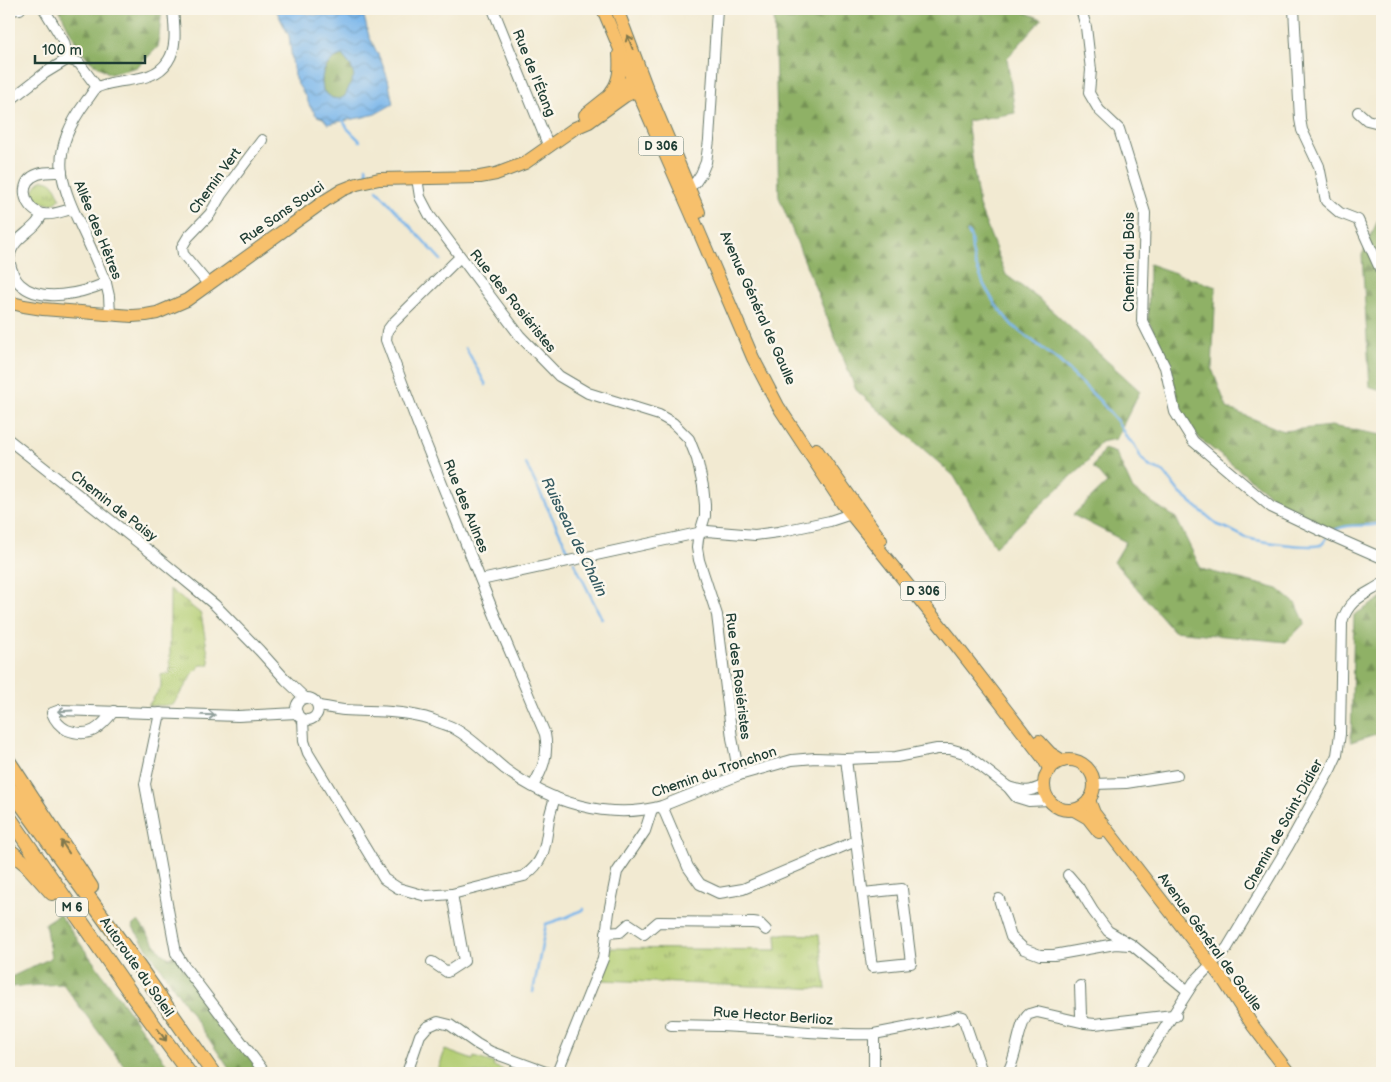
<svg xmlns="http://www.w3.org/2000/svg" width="1391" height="1082" font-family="'Balsamiq Sans',sans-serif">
	<defs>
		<pattern id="grass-tufts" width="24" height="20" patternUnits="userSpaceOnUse" patternTransform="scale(1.25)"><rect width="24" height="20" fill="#b4ce74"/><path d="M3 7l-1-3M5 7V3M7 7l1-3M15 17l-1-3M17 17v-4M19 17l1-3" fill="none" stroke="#92a860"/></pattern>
		<pattern id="forest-firs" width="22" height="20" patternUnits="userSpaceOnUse" patternTransform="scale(1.25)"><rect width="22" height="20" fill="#8fb166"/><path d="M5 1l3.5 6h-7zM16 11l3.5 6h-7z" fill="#749155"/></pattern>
		<pattern id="water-waves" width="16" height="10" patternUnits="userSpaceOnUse" patternTransform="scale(1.25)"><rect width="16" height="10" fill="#79b6eb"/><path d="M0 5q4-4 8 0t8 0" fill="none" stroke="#6395bf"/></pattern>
	</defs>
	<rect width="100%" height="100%" fill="#fbf7ec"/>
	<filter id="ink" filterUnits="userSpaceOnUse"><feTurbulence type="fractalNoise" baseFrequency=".02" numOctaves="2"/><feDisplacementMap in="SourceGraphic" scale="10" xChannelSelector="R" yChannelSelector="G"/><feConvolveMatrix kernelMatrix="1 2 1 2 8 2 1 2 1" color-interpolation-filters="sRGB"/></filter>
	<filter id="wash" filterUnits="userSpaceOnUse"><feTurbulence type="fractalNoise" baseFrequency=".0096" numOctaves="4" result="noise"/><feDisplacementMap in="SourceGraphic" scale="20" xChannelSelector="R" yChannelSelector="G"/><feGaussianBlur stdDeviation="1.12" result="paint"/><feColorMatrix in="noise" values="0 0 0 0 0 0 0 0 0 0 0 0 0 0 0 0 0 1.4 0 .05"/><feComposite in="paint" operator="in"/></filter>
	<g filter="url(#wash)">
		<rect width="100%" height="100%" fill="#f2ead2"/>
		<g fill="url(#grass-tufts)" stroke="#6a8654">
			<path d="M42,180C54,180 56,188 60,198C53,212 25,198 36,186C37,183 40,182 42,180Z"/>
			<path d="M170,589L201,614L210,665H201L194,672L173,705L148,706L161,687V675L170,673Z"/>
			<path d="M776,934L819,935L826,989L602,980L607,969L611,948L777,950Z"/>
		</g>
		<g fill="url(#forest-firs)" stroke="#57774d">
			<path d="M59,9H162L158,47L137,67L110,74L90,61L77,45Z"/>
			<path d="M778,9H1016L1042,19L1007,58L1015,113L967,121L979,206L1006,275L1039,299L1140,391L1116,439L1100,442L1088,461L995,547L954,476L856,390L779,197L774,11Z"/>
			<path d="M342,55L351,66L354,73V77L345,96L340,99L332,98L323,91L322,78L323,73L332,59Z"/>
			<path d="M1379,184H1382V390L1370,387L1362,255L1379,218Z"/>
			<path d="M1149,264L1216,287L1212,369L1227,408L1283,431L1331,426L1382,435V521L1329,529L1274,498L1200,439L1180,411L1170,364L1148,320Z"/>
			<path d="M1104,449L1116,453L1133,490L1176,518L1201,569L1278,589L1297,605L1305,623L1286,642L1174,631L1114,562L1126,542L1073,515L1107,483L1093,467Z"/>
			<path d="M1382,598V732L1351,742L1354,615Z"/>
			<path d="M59,914L173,1073H129L63,984L9,987V978L51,958L45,923Z"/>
			<path d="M138,921L161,952L169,958L174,955L263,1073H232L132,926Z"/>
		</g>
		<path fill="#b4ce74" stroke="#6a8654" d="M445,1050L473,1060L474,1057L494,1063L493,1066L513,1073H437Z"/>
		<path fill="url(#water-waves)" stroke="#4c7a90" fill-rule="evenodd" d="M276,9H300C306,14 311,15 318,15L319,9H362L369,36L382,63L388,79L393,104C387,107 381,111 375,114C360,119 343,120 328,124L323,118L317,116L310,107L306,97L297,83L294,76L289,36L279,16ZM342,55L351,66L354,76L345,96L340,99L332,98L323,91C323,87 321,83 322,79C322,68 332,57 342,55Z"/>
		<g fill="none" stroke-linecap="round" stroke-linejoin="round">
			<g stroke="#79b6eb" stroke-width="2.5">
				<path d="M345,117L343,120L348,129L360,141"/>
				<path d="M366,167L367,174"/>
				<path d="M377,190L441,260"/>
				<path d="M968,232L971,238L972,250L975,263L984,285L995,304L1012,325L1059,361L1100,401L1117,421L1127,438L1134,444L1141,458L1150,467L1164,472L1180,493L1218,525C1229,528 1237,534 1247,538C1258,541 1314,550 1322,544C1324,543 1325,540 1327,538"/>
				<path d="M466,348L486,385"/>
				<path d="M526,464L572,558"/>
				<path d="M1332,532C1347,521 1365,529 1382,523"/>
				<path d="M574,562L602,619"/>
				<path d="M533,992L546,924L567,917L584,909"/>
			</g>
		</g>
	</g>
	<g filter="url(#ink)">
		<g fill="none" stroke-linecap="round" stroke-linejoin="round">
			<g stroke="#697a6b" stroke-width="12">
				<g id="minor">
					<path d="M44,9L64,42L68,59L79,63L97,87"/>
					<path d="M493,9L549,147"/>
					<path d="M1081,9L1086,27L1091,70L1089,93L1099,110L1119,129L1145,213L1142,321L1165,367L1175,412L1193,441L1271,507L1332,536L1382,558"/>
					<path d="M1294,9L1300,119L1302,130L1319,166L1326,201L1340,213L1358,220L1382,273"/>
					<path d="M9,10L20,9"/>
					<path d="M9,101L45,73L68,59"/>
					<path d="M1358,112L1367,120L1375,122L1380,119L1382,116"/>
					<path d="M62,172C52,172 41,171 32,177C18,187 26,210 42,214C52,216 62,211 72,209"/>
					<path d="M417,178L420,197L430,216L520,336L559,376L588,393L659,415L673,423L689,439L697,459L703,486L705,505V516L698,539L697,548L699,560L717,615L732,738L739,775"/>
					<path d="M689,186L695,183L701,174L706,162L709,140L717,9"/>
					<path d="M460,257L393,323L387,331L386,340L417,422L497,621L545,734C549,754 543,769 533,786"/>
					<path d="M9,259C11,241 25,236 36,224C39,221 40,217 43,214"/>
					<path d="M9,260C11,268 13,278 20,284C41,304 82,293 106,283"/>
					<path d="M209,285L183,254L182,247L188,237L210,214L221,195L262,140"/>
					<path d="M110,314L109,296L106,283C100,270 95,257 89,244C79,221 66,199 62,174C58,146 71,122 87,100C90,97 93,91 96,88C99,86 104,85 107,84C127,78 155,82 168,61C178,46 174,25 173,9"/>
					<path d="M9,440L158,558L215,605L260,651L286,680L305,698"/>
					<path d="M481,580L707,531L755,535L778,532L830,521L857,512"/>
					<circle cx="307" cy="709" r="11"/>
					<path d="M318,706C327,707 335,709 344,710C370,712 397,710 423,717C429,718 435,721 441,723C446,725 451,726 455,729C472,738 490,757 505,769C549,802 608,821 662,806L739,775L792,760L815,758L846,759L896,757L937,749H950L964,753L1008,787L1016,797L1029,801L1049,800"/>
					<path d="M114,711C100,728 90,739 67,730C59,726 55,721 52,713L60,710L238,716L297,713"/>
					<path d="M160,713L145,784L176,953L184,966L265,1073"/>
					<path d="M303,719L304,741L308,753L384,879L398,888L426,896L452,894L524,876C546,861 545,845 549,820C550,812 553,805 555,797"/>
					<path d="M1094,784L1126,783L1177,775"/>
					<path d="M1008,787C1027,792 1026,793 1045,785"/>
					<path d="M662,806L688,867L700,884L719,893L743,889L856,841L846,759"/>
					<path d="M856,841L872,967L911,963L902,889L863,893"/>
					<path d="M1068,875L1079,888L1093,911L1108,931L1132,945L1188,991"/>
					<path d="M999,899L1011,937L1024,949L1040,955H1054L1115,944L1129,945"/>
					<path d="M606,933L620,932L629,924L644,934L658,922L753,923L760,924L766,930"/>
					<path d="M432,962L447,972L464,961L452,894"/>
					<path d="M1080,986L1081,1015L1085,1023"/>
					<path d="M671,1025C713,1025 755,1027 797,1031C823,1033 848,1035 874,1034L951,1019L958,1016L963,1017L981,1069L985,1073"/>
					<path d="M874,1034V1073"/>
					<path d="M407,1073L420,1035L427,1027L438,1022L450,1025L477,1044L491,1052L548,1073"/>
					<path d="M557,1073L603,959L609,912L617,872L645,831L652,809"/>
					<path d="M1007,1073C1017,1060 1018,1022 1029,1014C1031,1014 1035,1012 1037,1012L1085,1023L1095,1024L1173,1015L1176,1016"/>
					<path d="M1136,1073L1194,982L1227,948L1287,848L1331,768L1337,755L1340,734L1342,622C1349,599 1363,596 1382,584"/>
				</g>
			</g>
			<g stroke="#697a6b" stroke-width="14">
				<g id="major">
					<path d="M603,9L637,90L691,213L753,358L778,406L842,503L952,640L1043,758L1050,770"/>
					<path d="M617,9L646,86L699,212"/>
					<path d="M611,92C620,81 620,68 619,54"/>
					<path d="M585,115L624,84L641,77"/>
					<path d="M9,302L24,306L43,309L106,314L132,316L146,315L157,313L187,300L326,200L342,190L357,184L379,179L480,177L496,174L525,163L575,128L589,122L625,96L644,87"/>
					<path d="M816,449L881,540"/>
					<path d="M1039,741L1050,753L1063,761"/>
					<circle cx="1069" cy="785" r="25"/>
					<path d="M1089,800L1094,813L1224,981L1253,1026L1289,1073"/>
					<path d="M1074,810L1088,818L1099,832"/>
				</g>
			</g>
			<g stroke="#697a6b" stroke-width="16">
				<g id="highway">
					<path d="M9,762L91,887"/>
					<path d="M9,787L136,963L213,1073"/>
					<path d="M9,817L134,998L189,1073"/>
					<path d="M9,850L26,864L52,893"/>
				</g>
			</g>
			<use href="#minor" stroke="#fff" stroke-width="10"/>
			<use href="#major" stroke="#f7c06c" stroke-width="12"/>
			<use href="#highway" stroke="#f7c06c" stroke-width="14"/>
		</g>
		<defs><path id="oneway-shaft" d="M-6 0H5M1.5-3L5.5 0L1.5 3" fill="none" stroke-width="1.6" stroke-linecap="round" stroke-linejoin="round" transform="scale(1.25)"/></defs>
		<g stroke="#80784d">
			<use href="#oneway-shaft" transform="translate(630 42) rotate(-111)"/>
			<use href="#oneway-shaft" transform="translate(65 847) rotate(-123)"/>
			<use href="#oneway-shaft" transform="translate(162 1035) rotate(54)"/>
		</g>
		<g stroke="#8f9e9a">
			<use href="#oneway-shaft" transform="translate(65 711) rotate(177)"/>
			<use href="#oneway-shaft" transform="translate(208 715) rotate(2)"/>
		</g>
	</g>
	<g text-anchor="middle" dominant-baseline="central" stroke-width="5" stroke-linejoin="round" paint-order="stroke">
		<g fill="#fbf7ec" stroke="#61756b" stroke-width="1">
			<rect x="638.5" y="136.5" width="45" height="19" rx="4"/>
			<rect x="900.5" y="581.5" width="45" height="19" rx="4"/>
			<rect x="56" y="897.5" width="32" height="19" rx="4"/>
		</g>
		<g font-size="12" font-weight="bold" fill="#1f3d34">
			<text x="661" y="146">D 306</text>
			<text x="923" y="591">D 306</text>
			<text x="72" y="907">M 6</text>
		</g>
		<g font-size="14" fill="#1f3d34" stroke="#fbf7ec">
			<text transform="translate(534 73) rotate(68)">Rue de l'Étang</text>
			<text transform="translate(215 181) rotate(-54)">Chemin Vert</text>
			<text transform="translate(282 213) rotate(-35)">Rue Sans Souci</text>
			<text transform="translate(98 230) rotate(68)">Allée des Hêtres</text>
			<text transform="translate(1129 262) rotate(-90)">Chemin du Bois</text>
			<text transform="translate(513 301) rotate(51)">Rue des Rosiéristes</text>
			<text transform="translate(758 308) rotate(66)">Avenue Général de Gaulle</text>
			<text transform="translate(114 506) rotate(38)">Chemin de Paisy</text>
			<text transform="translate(466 506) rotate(68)">Rue des Aulnes</text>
			<text transform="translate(738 676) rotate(83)">Rue des Rosiéristes</text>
			<text transform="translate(714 772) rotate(-19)">Chemin du Tronchon</text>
			<text transform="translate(1283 825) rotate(-61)">Chemin de Saint-Didier</text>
			<text transform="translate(1210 942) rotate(54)">Avenue Général de Gaulle</text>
			<text transform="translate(137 967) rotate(55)">Autoroute du Soleil</text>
			<text transform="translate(773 1016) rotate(4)">Rue Hector Berlioz</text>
		</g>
		<g font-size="15" font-style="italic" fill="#365b62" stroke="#fbf7ec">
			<text transform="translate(574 537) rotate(64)">Ruisseau de Chalin</text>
		</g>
	</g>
	<rect width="1391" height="1082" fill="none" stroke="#fbf7ec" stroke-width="30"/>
	<path d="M35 55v8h110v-8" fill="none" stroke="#1f3d34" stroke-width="2.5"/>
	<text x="42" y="55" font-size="15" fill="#1f3d34" stroke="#fbf7ec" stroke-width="4" paint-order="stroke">100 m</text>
</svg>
